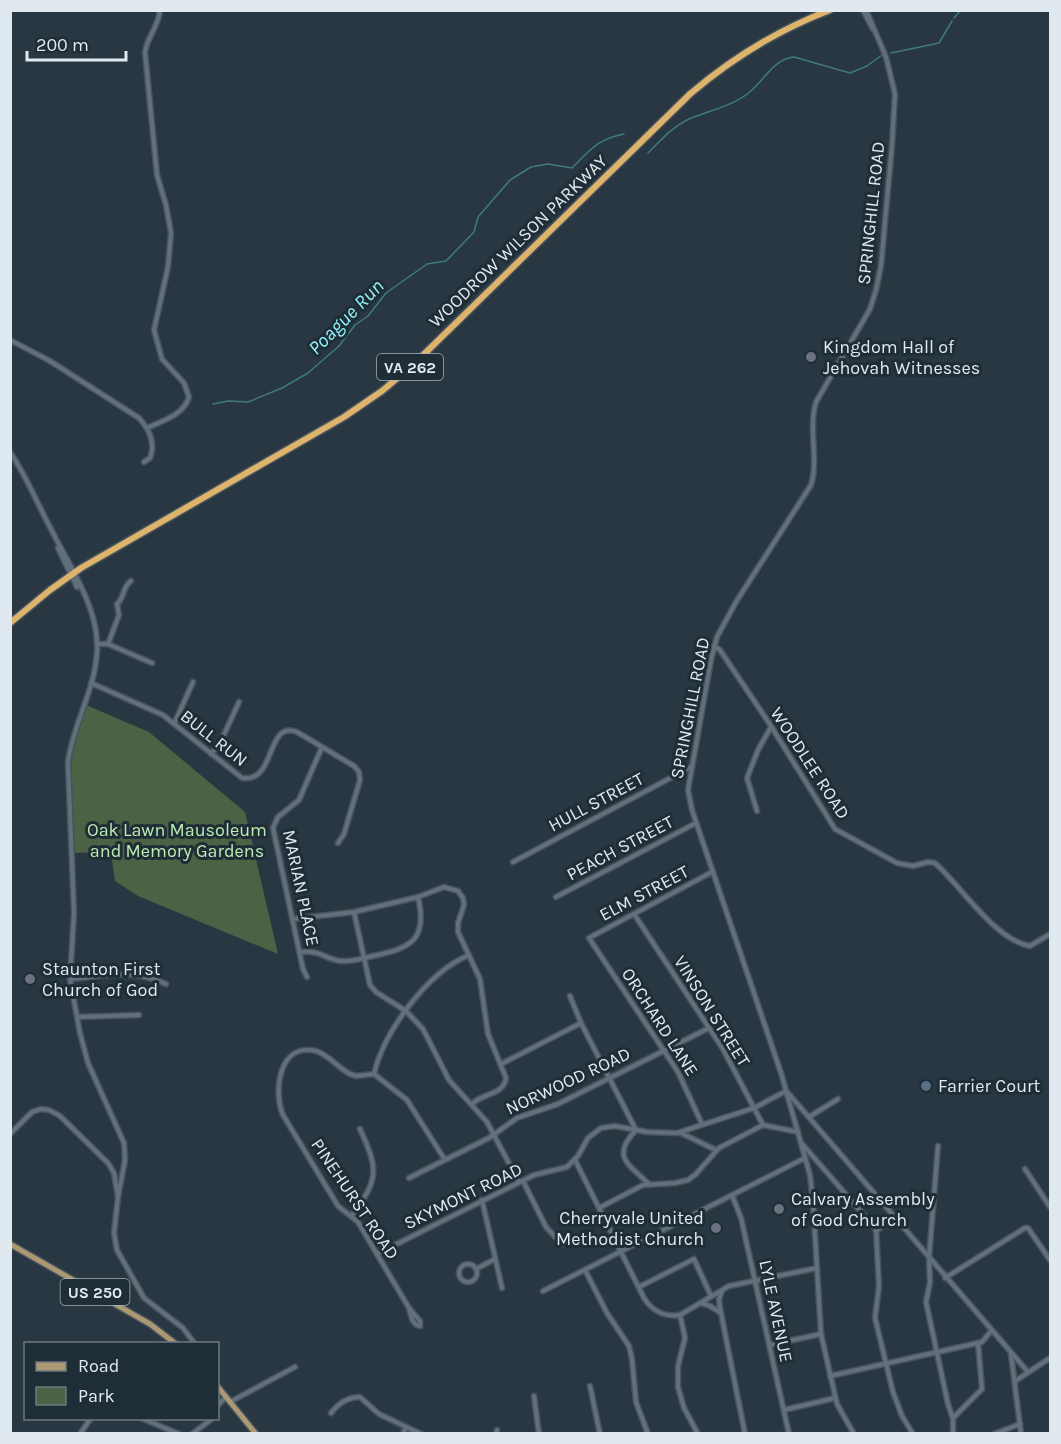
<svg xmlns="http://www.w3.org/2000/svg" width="1061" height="1444" font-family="Karla,sans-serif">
	<rect width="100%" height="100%" fill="#293742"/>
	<path fill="#4b6245" d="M86,705L149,732L245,812L278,954L138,896L115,881L111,852L73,853L70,767L72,748Z"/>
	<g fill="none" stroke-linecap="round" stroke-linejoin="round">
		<g stroke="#3e7a7f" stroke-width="1.5">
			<path d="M954,18L961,10"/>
			<path d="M891,53L939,43L952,21"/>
			<path d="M648,153C661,140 671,128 687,120C707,111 734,106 751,91C765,79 774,59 794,57L850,73L867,66L882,55"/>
			<path d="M213,404L228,401L248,402L282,388L308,373L339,346L355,325L368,316L386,293L427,264L446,261L474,232L478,217L510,180L531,167L548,164L572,168C590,150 598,139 624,134"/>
		</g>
		<g stroke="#47535c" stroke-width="7">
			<g id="minor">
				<path d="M863,10L873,29"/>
				<path d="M10,340L50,361L139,418C149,429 156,443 150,458L144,462"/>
				<path d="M147,428C162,421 184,415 189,397L184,383L162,359L154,330L168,267L171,233L166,205L157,175L145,52C147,37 159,26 160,10"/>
				<path d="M10,452C27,477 37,503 51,529C69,566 100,609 97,652C95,690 73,724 68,762L74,913L70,979L80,1033L88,1063L124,1143L125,1160L118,1197"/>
				<path d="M58,548L77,587"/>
				<path d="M97,644H108L152,663"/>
				<path d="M108,644L119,615L117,604C125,597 122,587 131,581"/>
				<path d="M714,646L720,650L771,726L835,829L897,863L913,866L928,862L935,863C961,886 995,940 1030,946L1050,934"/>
				<path d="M91,683L163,715L242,778C277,783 265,720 297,732L354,766L359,772L360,780L344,834L338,843"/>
				<path d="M174,724L193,682"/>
				<path d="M211,754L221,741L239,702"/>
				<path d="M757,811L747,778L758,750L771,727"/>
				<path d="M513,862L691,767"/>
				<path d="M556,897L696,823"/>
				<path d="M354,912L370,985L376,992L406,1011L423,1029L449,1080L487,1122L519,1182"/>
				<path d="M634,914L723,1049L763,1125"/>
				<path d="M293,919L354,912L418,897L444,887L458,891L463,898L464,905L458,923V932L480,979L488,1034L506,1078C503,1096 484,1092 472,1104"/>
				<path d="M301,952C322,950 324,959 341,961C352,962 363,958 373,956C412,948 428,939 418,897"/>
				<path d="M307,977L303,969L273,828L278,817L299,800L322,747"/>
				<path d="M70,979C107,976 131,968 166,984"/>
				<path d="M570,996L581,1023L636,1130C612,1155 626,1163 648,1183"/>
				<path d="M77,1017L139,1015"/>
				<path d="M501,1064L581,1023"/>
				<path d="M374,1074L356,1076L350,1074C338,1068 329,1055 316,1051C279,1042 273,1091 283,1115L338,1206L358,1222L409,1308L420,1321V1326C412,1325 411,1315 409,1308"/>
				<path d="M374,1074C384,1031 428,972 469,955"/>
				<path d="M374,1074L407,1100L445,1160"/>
				<path d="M788,1093L1028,1372"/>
				<path d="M809,1117L838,1099"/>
				<path d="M702,1124L678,1072L589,938L712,872"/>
				<path d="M681,1133L716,1150"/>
				<path d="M10,1134L32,1112L41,1109L49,1110L60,1116L108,1163L114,1173L118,1197L114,1233L117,1250L144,1298L183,1328L195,1344"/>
				<path d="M803,1145L876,1229L879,1286L875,1318L893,1392L902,1416L913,1434"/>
				<path d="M938,1146L929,1258L930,1282L926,1302L948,1404L953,1419V1434"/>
				<path d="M575,1160L644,1298C652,1311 665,1317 680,1315L729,1286L817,1268"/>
				<path d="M1025,1169L1050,1207"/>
				<path d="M409,1178L489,1138L517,1118L558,1104L709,1028"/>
				<path d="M523,1181L546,1227L562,1244"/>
				<path d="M732,1195L741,1218L789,1434"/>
				<path d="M482,1200L502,1288"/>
				<path d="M599,1208L643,1185L675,1183L688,1180L695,1175L719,1148L763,1125L798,1132"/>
				<path d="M351,1216C379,1180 379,1170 360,1129"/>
				<path d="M876,1231L894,1217"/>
				<path d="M377,1254L534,1175L567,1167L578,1156L588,1138L601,1128L615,1126L647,1132L677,1133L754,1108L786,1091"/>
				<circle cx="468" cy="1273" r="9"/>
				<path d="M476,1269L495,1259"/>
				<path d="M585,1270L607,1313L629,1346L632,1359L636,1402L648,1434"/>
				<path d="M945,1278L1025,1228H1028L1050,1260"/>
				<path d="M639,1287L694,1259L711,1296"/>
				<path d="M543,1291L805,1158"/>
				<path d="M722,1291L719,1299L720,1308L745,1434"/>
				<path d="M701,1303L710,1306L721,1313"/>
				<path d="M680,1315L685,1338L678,1366V1387L684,1408L698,1434"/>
				<path d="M770,1345L821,1334"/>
				<path d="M1011,1354L1021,1434"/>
				<path d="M830,1376L978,1343L982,1342L991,1331"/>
				<path d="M1015,1381L1050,1358"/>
				<path d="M590,1386L600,1434"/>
				<path d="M534,1396L539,1434"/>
				<path d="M230,1402L295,1367"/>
				<path d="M218,1405L225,1398"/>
				<path d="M784,1410L835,1398"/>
				<path d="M331,1413C338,1404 347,1397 360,1397L379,1414L421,1434"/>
				<path d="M141,1418L179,1434"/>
				<path d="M953,1418L982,1389L978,1343"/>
				<path d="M80,1434L91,1418"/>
				<path d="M192,1434L213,1418"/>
				<path d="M403,1434L406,1427"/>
				<path d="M496,1434L497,1430"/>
				<path d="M854,1434L837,1404L821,1334L813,1202L810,1175L781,1073L692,810L688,790L711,660L717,637L736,602L811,485C819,459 808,429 816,402L870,309L876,290L881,266L892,145L895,94L886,57L866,10"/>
				<path d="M994,1434L1020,1424"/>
			</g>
		</g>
		<g stroke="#47535c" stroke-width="8">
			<g id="major">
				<path d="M10,1244L150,1324L176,1344"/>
				<path d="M218,1387L256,1434"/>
			</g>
		</g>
		<g stroke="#47535c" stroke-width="9">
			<path id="highway" d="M10,623L50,590L81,568L344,417L382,391L414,364L690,94C732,58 778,30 830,10"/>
		</g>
		<use href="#minor" stroke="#61707c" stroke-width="4"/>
		<use href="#major" stroke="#ac9973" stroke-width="5"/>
		<use href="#highway" stroke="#deb46d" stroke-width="6"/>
	</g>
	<g fill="#6b7280" stroke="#1f2d37" stroke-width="2">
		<circle cx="811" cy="357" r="6"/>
		<circle cx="30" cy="979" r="6"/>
		<circle cx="779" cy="1209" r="6"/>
		<circle cx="716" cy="1228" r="6"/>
	</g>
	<circle fill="#5c6f8a" stroke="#1f2d37" stroke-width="2" cx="926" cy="1086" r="6"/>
	<g text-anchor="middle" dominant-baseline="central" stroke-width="6" stroke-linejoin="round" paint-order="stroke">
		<g fill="#1f2d37" stroke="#a6b1b8" stroke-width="1.5">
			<rect x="377" y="354" width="66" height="26" rx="4.5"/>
			<rect x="60.5" y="1279" width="69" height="26" rx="4.5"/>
		</g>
		<g font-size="16" font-weight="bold" fill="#e0e9f0">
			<text x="410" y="367">VA 262</text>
			<text x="95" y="1292">US 250</text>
		</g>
		<g font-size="18" fill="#e0e9f0" stroke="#1f2d37">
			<text transform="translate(871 213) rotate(-84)">SPRINGHILL ROAD</text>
			<text transform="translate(518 241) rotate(-44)">WOODROW WILSON PARKWAY</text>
			<text transform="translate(690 708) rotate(-79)">SPRINGHILL ROAD</text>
			<text transform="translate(214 738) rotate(38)">BULL RUN</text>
			<text transform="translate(810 763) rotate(57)">WOODLEE ROAD</text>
			<text transform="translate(596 802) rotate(-28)">HULL STREET</text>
			<text transform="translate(620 848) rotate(-28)">PEACH STREET</text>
			<text transform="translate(301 888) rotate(78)">MARIAN PLACE</text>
			<text transform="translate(644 893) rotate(-28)">ELM STREET</text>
			<text transform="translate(712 1011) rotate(58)">VINSON STREET</text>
			<text transform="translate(660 1022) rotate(57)">ORCHARD LANE</text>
			<text transform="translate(568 1081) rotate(-25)">NORWOOD ROAD</text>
			<text transform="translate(463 1196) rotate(-26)">SKYMONT ROAD</text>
			<text transform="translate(355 1199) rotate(56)">PINEHURST ROAD</text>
			<text transform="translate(776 1311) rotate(78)">LYLE AVENUE</text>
		</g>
		<g font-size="18" fill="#e0e9f0" stroke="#1f2d37" text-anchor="start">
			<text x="823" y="347">Kingdom Hall of<tspan x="823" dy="21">Jehovah Witnesses</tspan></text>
			<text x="42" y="969">Staunton First<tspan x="42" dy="21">Church of God</tspan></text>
			<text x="938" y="1086">Farrier Court</text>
			<text x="791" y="1199">Calvary Assembly<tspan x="791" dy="21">of God Church</tspan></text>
			<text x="704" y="1218" text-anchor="end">Cherryvale United<tspan x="704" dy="21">Methodist Church</tspan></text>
		</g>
		<g font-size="18" fill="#bcebb0" stroke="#1f2d37">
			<text x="177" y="830">Oak Lawn Mausoleum<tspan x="177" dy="21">and Memory Gardens</tspan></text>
		</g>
		<g font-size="20" font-style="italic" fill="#91f2fb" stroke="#1f2d37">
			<text transform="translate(346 317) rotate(-45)">Poague Run</text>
		</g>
	</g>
	<rect width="1061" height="1444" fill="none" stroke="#e0e9f0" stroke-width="24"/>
	<rect x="24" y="1342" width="195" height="78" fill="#1f2d37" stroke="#6c7881" stroke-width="1.5"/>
	<rect x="36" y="1362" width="30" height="9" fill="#ac9973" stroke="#6c7881" stroke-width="1.5"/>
	<text x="78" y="1372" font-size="18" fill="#e0e9f0">Road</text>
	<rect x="36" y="1387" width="30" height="18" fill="#4b6245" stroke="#6c7881" stroke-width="1.5"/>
	<text x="78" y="1402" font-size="18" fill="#e0e9f0">Park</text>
	<path d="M27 51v9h99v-9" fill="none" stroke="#e0e9f0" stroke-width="3"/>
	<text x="36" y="51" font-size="18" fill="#e0e9f0" stroke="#1f2d37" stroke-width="4.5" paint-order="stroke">200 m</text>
</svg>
